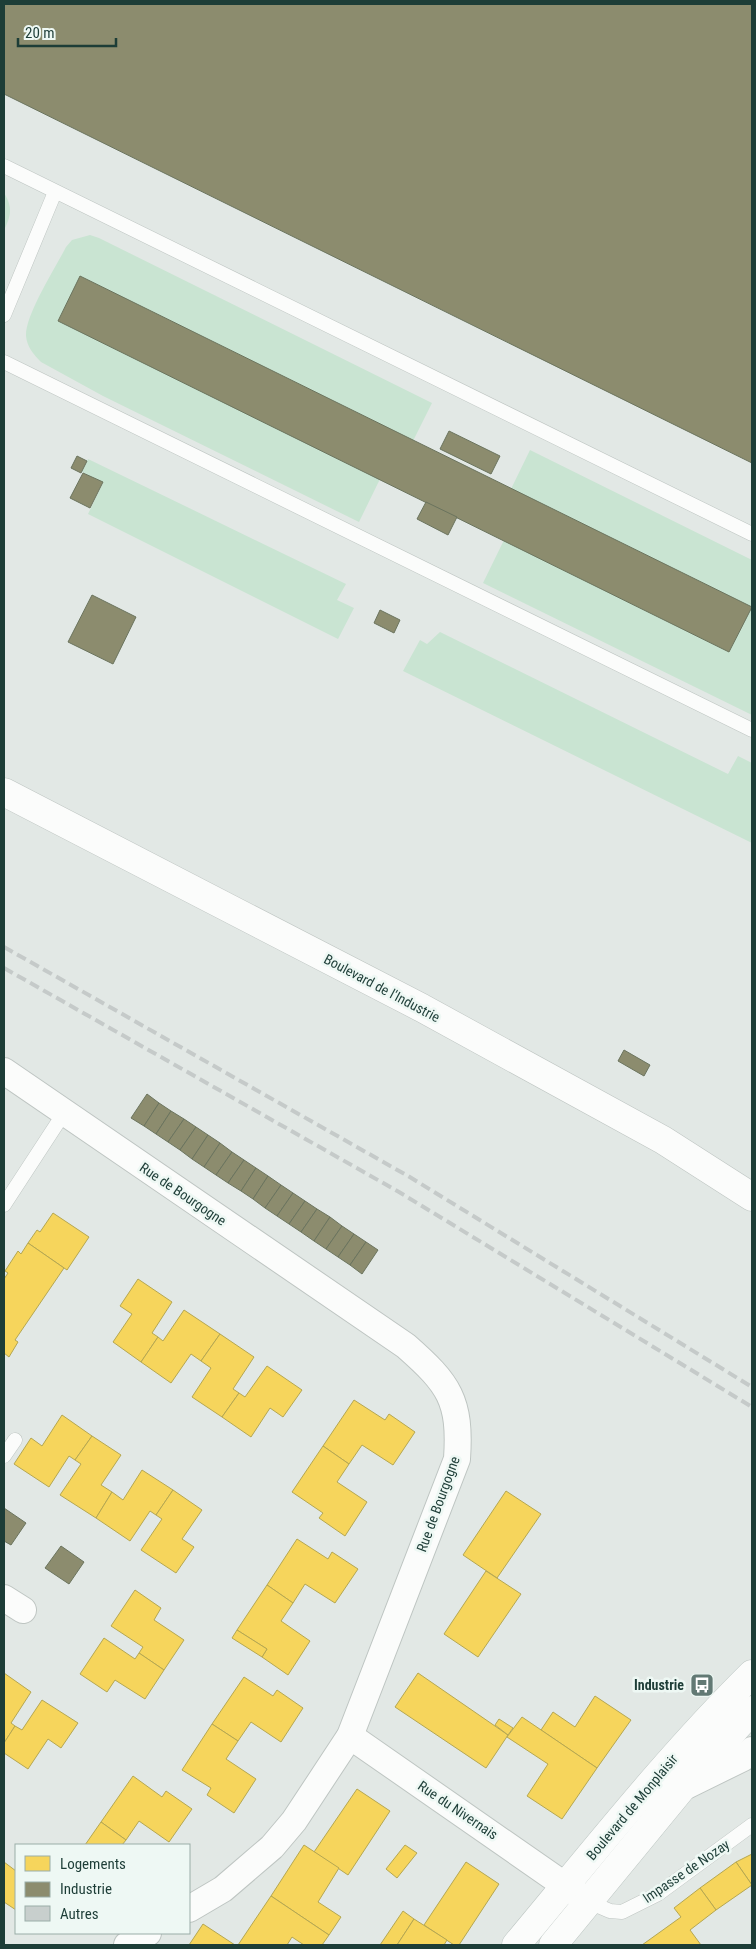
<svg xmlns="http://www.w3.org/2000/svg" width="756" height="1949" font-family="'Roboto Condensed',sans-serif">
	<rect width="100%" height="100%" fill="#e2e8e5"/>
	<g fill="#c9e4d2">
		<path d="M4,193C13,207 11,216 4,230Z"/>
		<path d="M90,235L99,238L432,403L413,441L380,479L359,522L103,396L41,362C34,355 27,347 26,336C25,315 56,267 66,247L72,240Z"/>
		<path d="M530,450L752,560V715L483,583L504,540L511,489Z"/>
		<path d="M88,459L346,584L337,600L354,608L338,639L88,514L103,483L82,472Z"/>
		<path d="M440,632L728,774L738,756L752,763V843L403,671L420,640L427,644Z"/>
	</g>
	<g fill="#f6d55c" stroke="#b5a751">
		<path d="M53,1213L89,1237L67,1270L28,1243L37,1230L40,1232Z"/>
		<path d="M28,1243L64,1268L15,1340L18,1342L9,1357L4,1353V1279L8,1273L5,1271L18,1251L21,1254Z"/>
		<path d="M138,1279L172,1302L152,1333L158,1337L141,1362L113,1342L132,1314L120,1306Z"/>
		<path d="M184,1310L220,1334L201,1361L191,1354L171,1383L141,1362L158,1337L163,1341Z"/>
		<path d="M220,1334L254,1357L233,1389L239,1393L222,1417L192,1397L211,1368L201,1361Z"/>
		<path d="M267,1366L302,1390L283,1417L270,1408L251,1437L222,1417L239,1393L245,1397Z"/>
		<path d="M354,1400L385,1420L389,1414L415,1432L393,1465L362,1445L349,1464L323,1446Z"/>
		<path d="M62,1415L92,1436L75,1460L69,1456L49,1487L14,1464L31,1438L42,1446Z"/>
		<path d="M92,1436L121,1455L101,1485L112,1492L96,1518L60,1495L81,1464L75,1460Z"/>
		<path d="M323,1446L349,1464L337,1482L367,1502L345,1536L319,1518L323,1513L292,1492Z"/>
		<path d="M142,1470L173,1490L156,1515L150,1511L130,1541L96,1518L112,1492L123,1500Z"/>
		<path d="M173,1490L202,1510L182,1539L194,1547L176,1573L141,1550L162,1519L156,1515Z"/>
		<path d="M506,1491L541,1514L497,1578L463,1555Z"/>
		<path d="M297,1539L328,1559L332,1552L358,1569L335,1603L305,1584L293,1603L267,1585Z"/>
		<path d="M486,1571L521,1594L478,1657L444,1634Z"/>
		<path d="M267,1585L293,1603L281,1621L310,1641L288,1675L262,1657L267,1649L237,1630Z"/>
		<path d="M135,1590L161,1608L154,1620L184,1640L164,1670L139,1653L143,1647L111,1626Z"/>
		<path d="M237,1630L267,1649L262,1657L232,1638Z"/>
		<path d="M104,1638L135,1659L139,1653L164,1670L145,1699L115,1680L107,1692L80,1674Z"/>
		<path d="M4,1673L31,1692L11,1723L15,1726L4,1743Z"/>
		<path d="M418,1673L508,1735L486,1768L395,1707Z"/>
		<path d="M244,1677L273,1696L277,1690L303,1708L281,1742L251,1722L238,1741L212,1724Z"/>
		<path d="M595,1696L631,1720L597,1768L541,1730L553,1712L575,1727Z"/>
		<path d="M42,1700L78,1723L61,1748L48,1739L28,1769L4,1753V1743L15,1726L22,1730Z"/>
		<path d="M522,1717L597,1768L562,1819L527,1796L548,1764L507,1737Z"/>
		<path d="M499,1719L513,1728L508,1735L495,1725Z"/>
		<path d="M212,1724L238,1741L226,1759L256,1779L234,1813L207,1795L211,1788L182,1770Z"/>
		<path d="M133,1776L162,1797L166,1791L192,1809L169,1842L139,1821L126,1840L101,1822Z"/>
		<path d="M357,1789L390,1811L348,1875L314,1852Z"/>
		<path d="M101,1822L126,1840L122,1845H85Z"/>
		<path d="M304,1845L339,1868L318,1902L341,1917L329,1935L271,1896Z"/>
		<path d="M405,1845L417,1853L397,1878L386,1869Z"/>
		<path d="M752,1854V1885L736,1862Z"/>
		<path d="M4,1862L16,1871V1910L4,1902Z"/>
		<path d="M466,1862L499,1884L459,1945H454L424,1925Z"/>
		<path d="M736,1862L752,1885L716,1910L700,1888Z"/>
		<path d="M700,1888L716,1910L690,1930L701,1945H642L681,1917L674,1908Z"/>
		<path d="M271,1896L329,1935L322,1945H304L292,1937L287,1945H238Z"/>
		<path d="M403,1911L414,1919L397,1945H380Z"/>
		<path d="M414,1919L447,1940L444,1945H397Z"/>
		<path d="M203,1924L235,1945H189Z"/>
	</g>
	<g fill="#8c8c6e" stroke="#6b745e">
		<path d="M4,4H752V463L4,94Z"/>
		<path d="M80,276L752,607L729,652L58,321Z"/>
		<path d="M449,431L500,456L491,474L440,449Z"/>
		<path d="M77,456L87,461L81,473L71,468Z"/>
		<path d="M83,473L103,482L90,508L70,498Z"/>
		<path d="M426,502L457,517L448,535L417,519Z"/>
		<path d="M92,595L136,617L113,664L68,642Z"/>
		<path d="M380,610L400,620L394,633L374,623Z"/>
		<path d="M624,1050L650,1065L644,1076L618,1061Z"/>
		<path d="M147,1094L159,1103L144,1126L131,1118Z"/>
		<path d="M159,1103L171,1111L156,1134L144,1126Z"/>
		<path d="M171,1111L184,1119L168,1142L156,1134Z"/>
		<path d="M184,1119L196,1127L180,1150L168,1142Z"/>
		<path d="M196,1127L208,1135L192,1159L180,1150Z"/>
		<path d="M208,1135L220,1143L204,1167L192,1159Z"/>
		<path d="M220,1143L232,1152L216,1175L204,1167Z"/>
		<path d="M232,1152L244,1160L228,1183L216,1175Z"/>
		<path d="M244,1160L256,1168L241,1191L228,1183Z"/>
		<path d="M256,1168L268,1176L253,1199L241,1191Z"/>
		<path d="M268,1176L281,1185L265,1208L253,1199Z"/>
		<path d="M281,1185L293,1193L277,1216L265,1208Z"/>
		<path d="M293,1193L305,1201L289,1224L277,1216Z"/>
		<path d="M305,1201L317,1209L301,1232L289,1224Z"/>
		<path d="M317,1209L330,1217L314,1241L301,1232Z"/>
		<path d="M330,1217L342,1226L326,1249L314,1241Z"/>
		<path d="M342,1226L354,1234L338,1257L326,1249Z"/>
		<path d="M354,1234L366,1242L350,1265L338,1257Z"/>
		<path d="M366,1242L378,1250L362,1274L350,1265Z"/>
		<path d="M4,1508L26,1523L11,1545L4,1541Z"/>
		<path d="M61,1546L84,1562L69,1584L45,1568Z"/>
	</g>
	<path fill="#c8cfcd" stroke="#cad1ce" d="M705,1676L711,1680L699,1694L693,1690Z"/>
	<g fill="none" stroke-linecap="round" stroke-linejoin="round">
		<g stroke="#bec5c2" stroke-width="15">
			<g id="service">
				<path d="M4,166L752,534"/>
				<path d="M4,315L55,192"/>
				<path d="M4,362L752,730"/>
				<path d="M4,1205L64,1113"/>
				<path d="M4,1456L15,1440"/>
				<path d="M589,1902L610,1911L622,1912L658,1894L752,1825"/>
			</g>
		</g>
		<g stroke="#bec5c2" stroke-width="28">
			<g id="minor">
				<path d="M4,1071L406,1346C449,1384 461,1400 457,1459L350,1736L294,1821L272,1847L223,1889L189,1909"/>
				<path d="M4,1598L23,1610"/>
				<path d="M350,1736L583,1898"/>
				<path d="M684,1787L743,1758L752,1750"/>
				<path d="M127,1945L148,1933"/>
			</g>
		</g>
		<g stroke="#bec5c2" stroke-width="29">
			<path id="tertiary" d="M4,792L422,1008L663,1140L752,1197"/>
		</g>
		<g stroke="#bdc6c3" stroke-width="29">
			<g id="secondary">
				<path d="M516,1945C593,1853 667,1758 752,1674"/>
				<path d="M553,1945L681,1789L752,1710"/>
			</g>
		</g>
		<use href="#service" stroke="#fbfcfb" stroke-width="14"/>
		<use href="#minor" stroke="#fbfcfb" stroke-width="26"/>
		<use href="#tertiary" stroke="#fbfcfb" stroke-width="28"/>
		<use href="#secondary" stroke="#fbfcfb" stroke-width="28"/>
		<g stroke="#c5cac9" stroke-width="4" stroke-dasharray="10 5" stroke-linecap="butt">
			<path d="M4,947L408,1176L752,1387"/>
			<path d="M4,968L399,1192L752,1407"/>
		</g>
	</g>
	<defs>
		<g id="bus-square" transform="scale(1.25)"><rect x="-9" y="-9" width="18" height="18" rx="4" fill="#627974" stroke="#eef8f4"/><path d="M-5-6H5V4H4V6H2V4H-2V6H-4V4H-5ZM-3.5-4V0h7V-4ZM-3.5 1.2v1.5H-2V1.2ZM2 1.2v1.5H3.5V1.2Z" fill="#fff"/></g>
	</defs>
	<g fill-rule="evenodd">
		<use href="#bus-square" x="702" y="1685"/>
	</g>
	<g text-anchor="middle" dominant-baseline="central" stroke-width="5" stroke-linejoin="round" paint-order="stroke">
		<g font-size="14" fill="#1d3d37" stroke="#eef8f4">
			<text transform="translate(382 988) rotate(28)">Boulevard de l'Industrie</text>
			<text transform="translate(183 1194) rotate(34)">Rue de Bourgogne</text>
			<text transform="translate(438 1504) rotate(-70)">Rue de Bourgogne</text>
			<text transform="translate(632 1807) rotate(-50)">Boulevard de Monplaisir</text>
			<text transform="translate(458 1810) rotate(34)">Rue du Nivernais</text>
			<text transform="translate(686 1871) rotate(-34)">Impasse de Nozay</text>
		</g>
		<g font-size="14" font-weight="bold" fill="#1d3d37" stroke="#eef8f4" text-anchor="end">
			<text x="684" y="1685">Industrie</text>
		</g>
	</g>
	<rect width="756" height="1949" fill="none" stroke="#1d3d37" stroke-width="10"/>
	<rect x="15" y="1844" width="175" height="90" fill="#eef8f4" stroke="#9aada8"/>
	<rect x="25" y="1856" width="25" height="15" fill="#f6d55c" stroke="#9aada8"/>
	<text x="60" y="1869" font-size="15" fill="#1d3d37">Logements</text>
	<rect x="25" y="1882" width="25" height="15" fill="#8c8c6e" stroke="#9aada8"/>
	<text x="60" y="1894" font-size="15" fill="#1d3d37">Industrie</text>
	<rect x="25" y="1906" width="25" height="15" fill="#c8cfcd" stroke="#9aada8"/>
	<text x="60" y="1919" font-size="15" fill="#1d3d37">Autres</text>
	<path d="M18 38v8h98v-8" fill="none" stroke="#1d3d37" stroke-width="2.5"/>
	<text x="25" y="38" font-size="15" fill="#1d3d37" stroke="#eef8f4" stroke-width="4" paint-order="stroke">20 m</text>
</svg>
